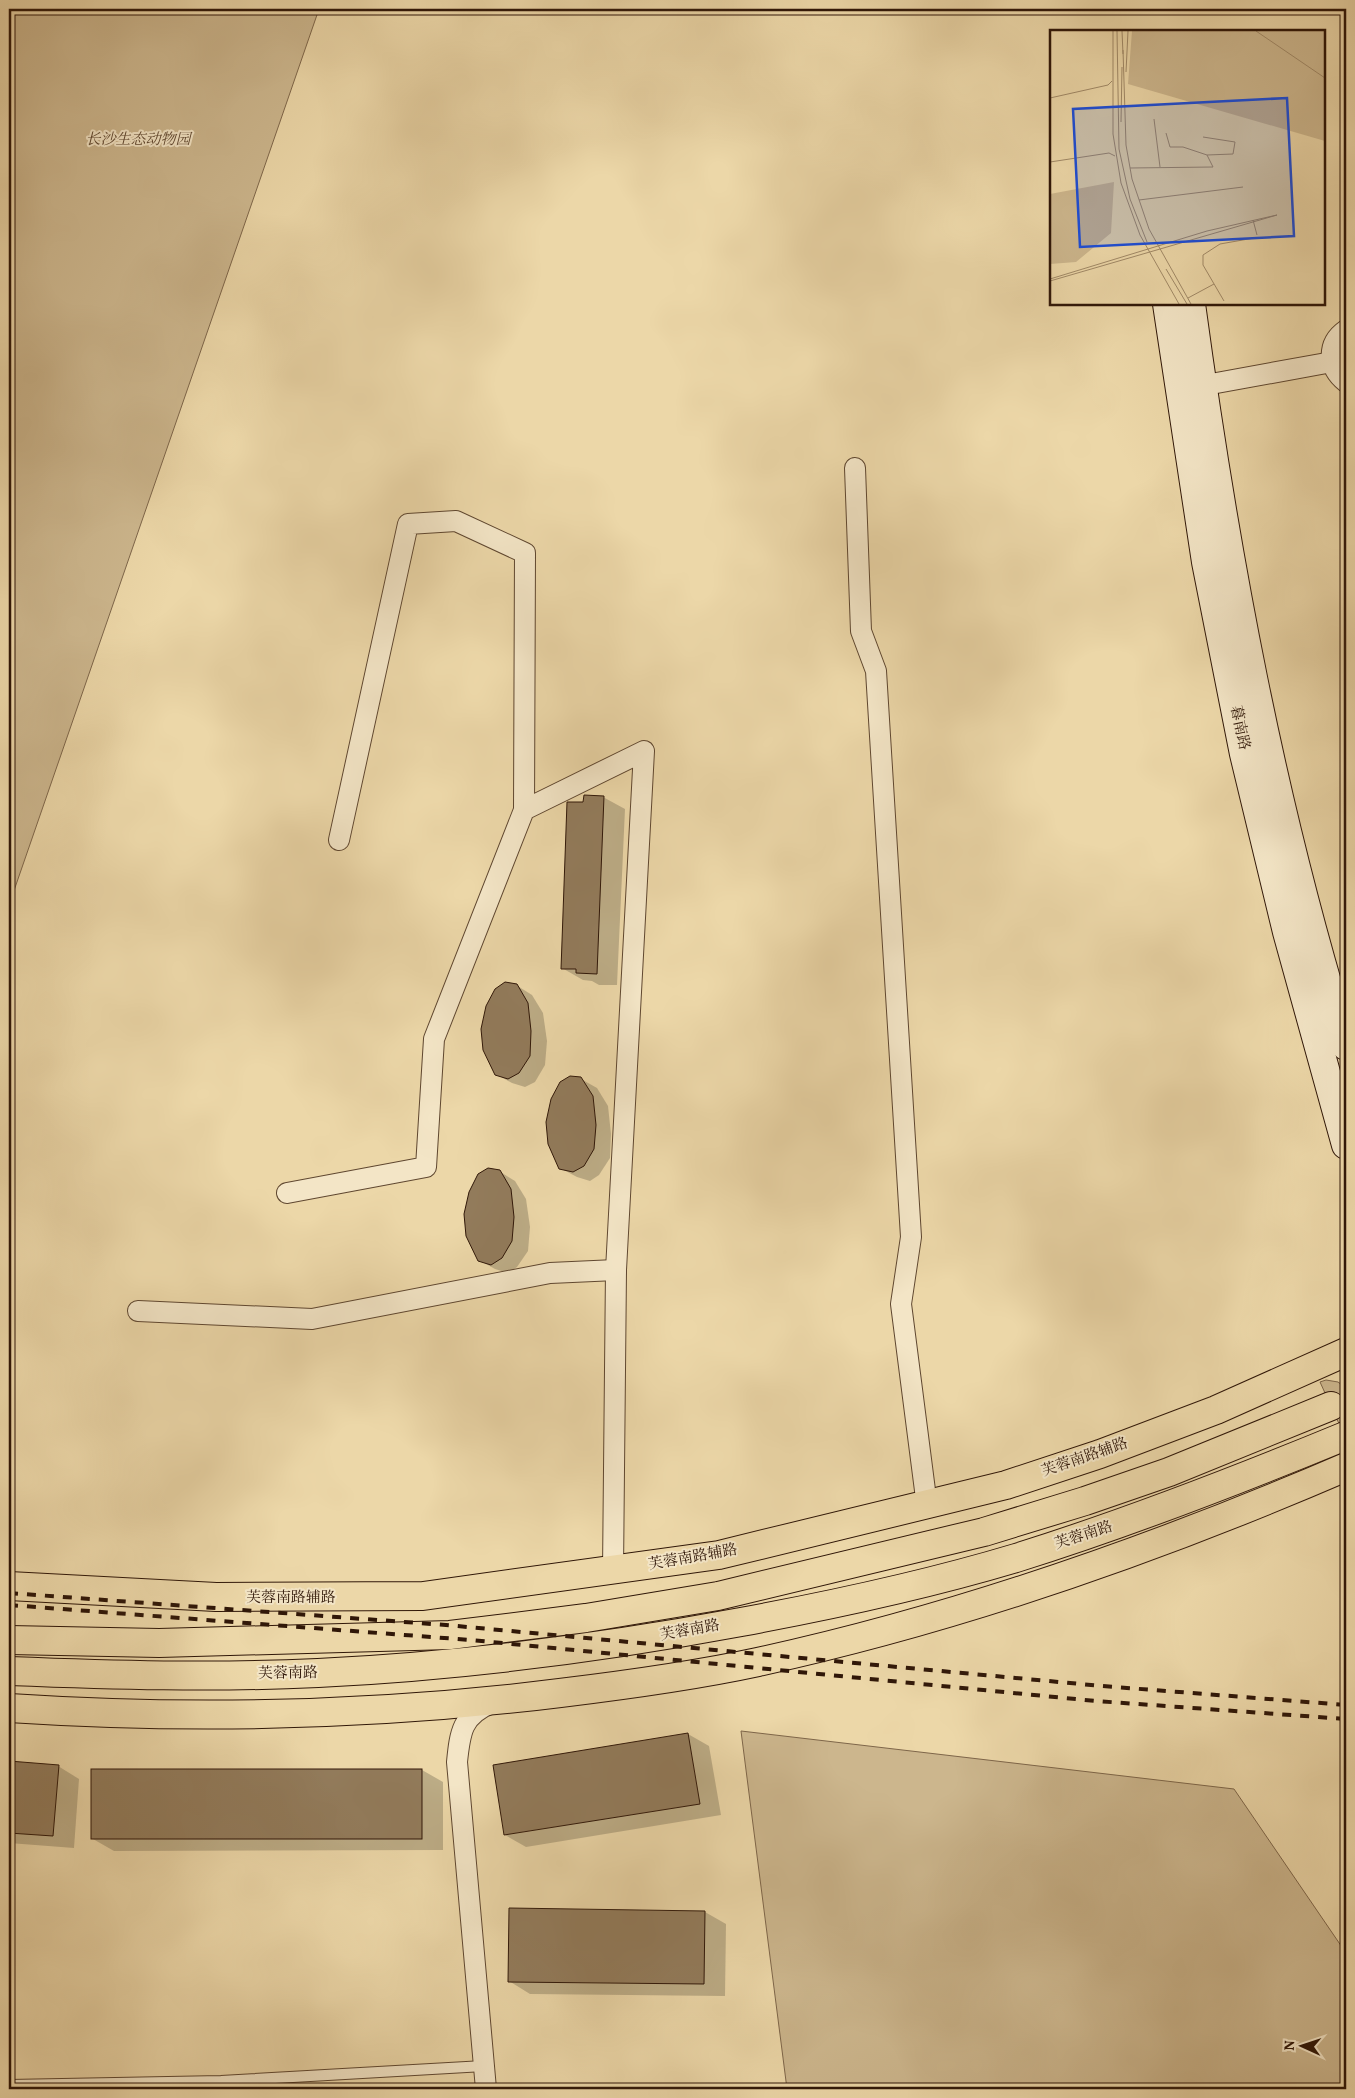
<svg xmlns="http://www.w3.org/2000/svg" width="1355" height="2098" font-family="Vollkorn,'Noto Serif SC',serif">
	<rect width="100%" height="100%" fill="#ecd7a8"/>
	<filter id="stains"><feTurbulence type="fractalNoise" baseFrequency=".004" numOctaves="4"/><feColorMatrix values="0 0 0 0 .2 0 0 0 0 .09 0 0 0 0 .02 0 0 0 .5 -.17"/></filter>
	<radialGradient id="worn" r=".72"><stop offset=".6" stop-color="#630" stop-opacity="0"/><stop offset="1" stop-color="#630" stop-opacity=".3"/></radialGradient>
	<g fill="#ccb68d" stroke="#7e664a">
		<path d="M9,9H319L9,905Z"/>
		<path d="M1326,1380L1338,1382L1346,1388V1439L1320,1382Z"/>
		<path d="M741,1731L1234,1789L1346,1953V2089H787Z"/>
	</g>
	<g fill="#0003">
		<path d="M603,797L625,809L617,985H599L592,981L583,980L562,968L584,803Z"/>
		<path d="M516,985L532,995L543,1013L547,1041L545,1065L535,1082L525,1087L512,1083L496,1074Z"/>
		<path d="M581,1079L597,1088L608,1106L611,1134L610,1158L599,1175L590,1181L577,1177L560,1168Z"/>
		<path d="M499,1171L515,1181L526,1199L530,1227L528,1251L517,1267L508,1273L495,1269L479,1260Z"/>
		<path d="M688,1734L709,1746L721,1815L526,1847L505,1835Z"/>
		<path d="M9,1762L58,1766L79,1779L74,1848L9,1843Z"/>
		<path d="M422,1770L443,1782V1850L114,1851L93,1839Z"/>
		<path d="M510,1910L705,1912L726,1924L725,1996L530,1994L509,1981Z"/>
	</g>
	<g fill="#927b5b" stroke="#301708">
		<path d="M584,795L604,796L597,974L576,973V969H561L567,802H583Z"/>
		<path d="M505,982L517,984L528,1003L531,1031L530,1056L519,1073L508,1079L495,1075L483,1050L481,1029L486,1006L495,989Z"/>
		<path d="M570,1076L581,1077L593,1096L596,1125L594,1149L584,1166L573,1172L559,1169L548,1144L546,1122L551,1099L560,1082Z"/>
		<path d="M488,1168L500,1170L511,1189L514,1217L512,1241L502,1258L491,1265L478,1261L466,1236L464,1214L469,1192L478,1174Z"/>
		<path d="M688,1733L700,1804L504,1835L493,1765Z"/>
		<path d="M9,1761L59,1765L53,1836L9,1833Z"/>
		<rect x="91" y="1769" width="331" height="70"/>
		<path d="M509,1908L705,1911L704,1984L508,1982Z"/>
	</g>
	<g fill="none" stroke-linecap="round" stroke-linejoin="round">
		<g stroke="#5f4730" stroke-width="12">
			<path id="lane" d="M9,2085L221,2081L484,2066"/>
		</g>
		<g stroke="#5f4730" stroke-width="22">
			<g id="street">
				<path d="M1346,330C1326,344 1328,368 1346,382"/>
				<path d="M1189,388L1332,362"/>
				<path d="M855,468L861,631L876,671L911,1237L901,1304L927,1506"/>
				<path d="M339,840L408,524L456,521L525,553L524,810"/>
				<path d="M287,1193L426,1167L434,1039L524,810L644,751L616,1270L613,1571"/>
				<path d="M138,1311L312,1319L550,1273L616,1270"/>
				<path d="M486,2089L457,1762C460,1732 462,1715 492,1703"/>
			</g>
		</g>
		<g stroke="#301708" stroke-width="30">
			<g id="secondary">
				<path d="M1167,304L1206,562L1244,754L1287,932L1346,1145"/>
				<path d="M1191,304C1225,555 1271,804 1346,1046"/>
			</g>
		</g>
		<g stroke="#301708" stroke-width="30">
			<g id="primary">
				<path d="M9,1586L216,1597L423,1596L719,1555L1006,1485L1100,1454L1216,1410L1346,1352"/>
				<path d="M9,1708C193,1720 376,1716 560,1693C626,1685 693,1676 758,1662C960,1618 1156,1549 1346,1467"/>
			</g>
		</g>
		<g stroke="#301708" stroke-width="30">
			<g id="highway">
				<path d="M9,1640L159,1643L450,1635L586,1618L718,1596L984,1532L1085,1501L1169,1472L1331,1406"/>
				<path d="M9,1671C112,1675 215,1678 318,1673C461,1666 601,1648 741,1622C833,1605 926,1585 1016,1558C1128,1523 1236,1481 1345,1436"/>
			</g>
		</g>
		<use href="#lane" stroke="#f3e5c6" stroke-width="10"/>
		<use href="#street" stroke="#f3e5c6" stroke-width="20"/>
		<use href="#secondary" stroke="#f3e5c6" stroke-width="28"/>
		<use href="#primary" stroke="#ecd7a8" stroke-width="28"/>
		<use href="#highway" stroke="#ecd7a8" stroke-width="28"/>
		<g stroke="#301708" stroke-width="4" stroke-dasharray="9 9" stroke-linecap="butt">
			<path d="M9,1593L446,1625L1102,1686L1346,1705"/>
			<path d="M9,1605L471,1640L1096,1701L1346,1719"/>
		</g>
	</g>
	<g text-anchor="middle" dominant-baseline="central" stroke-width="4" stroke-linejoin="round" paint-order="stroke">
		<g font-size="15" font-style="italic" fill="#5f4730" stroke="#f3e5c6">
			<text x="138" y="140">长沙生态动物园</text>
		</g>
		<g font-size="15" fill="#301708" stroke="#f3e5c6">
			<text transform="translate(1239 728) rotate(78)">暮南路</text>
			<text transform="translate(1085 1458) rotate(-19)">芙蓉南路辅路</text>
			<text transform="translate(1084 1536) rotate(-18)">芙蓉南路</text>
			<text transform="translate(693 1558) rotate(-10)">芙蓉南路辅路</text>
			<text x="291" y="1598">芙蓉南路辅路</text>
			<text transform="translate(690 1631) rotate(-10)">芙蓉南路</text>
			<text transform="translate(288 1674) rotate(-1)">芙蓉南路</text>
		</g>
	</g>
	<g transform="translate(1050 30)">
		<rect width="275" height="275" fill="#ecd7a8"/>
		<path d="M82,1H275V111L78,54ZM64,152L61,203L26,232L0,234V164Z" fill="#ccb68d"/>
		<path fill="none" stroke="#a18a68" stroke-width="1" d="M63,1V104L71,153L90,205L129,274M67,1L69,119L80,169L97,212M72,1L73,24M206,1L275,48M73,20L76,115L82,149L99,199L141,274M76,42L78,1M0,68L58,55L62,51M104,89L110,137M71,92L72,37M153,107L185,112L183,124L157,125M0,132L59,123L65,126M80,138L163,137L157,125L133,117H120L116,103M89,170L193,157M203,190L207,205M116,239L137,274M0,249L157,201L227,185L0,251M138,268L164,254M174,271L153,235V225L170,214L204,208"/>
		<path fill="#1d4ed8" fill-opacity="0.15" stroke="#1d4ed8" stroke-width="2.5" d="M237,68L244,206L30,217L23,79Z"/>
		<rect width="275" height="275" fill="none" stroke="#301708" stroke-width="2.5"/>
	</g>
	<rect width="1355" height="2098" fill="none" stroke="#ecd7a8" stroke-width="30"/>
	<rect x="10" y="10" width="1335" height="2078" fill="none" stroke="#301708" stroke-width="2.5"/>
	<rect x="15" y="15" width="1325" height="2068" fill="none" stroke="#301708"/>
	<g transform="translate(1302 2046) rotate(273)" stroke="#f3e5c6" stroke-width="4" paint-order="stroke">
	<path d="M0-4L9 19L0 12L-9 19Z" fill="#301708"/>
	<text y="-8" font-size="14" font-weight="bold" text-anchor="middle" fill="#301708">N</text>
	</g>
	<rect width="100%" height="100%" filter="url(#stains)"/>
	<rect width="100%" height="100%" fill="url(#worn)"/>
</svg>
